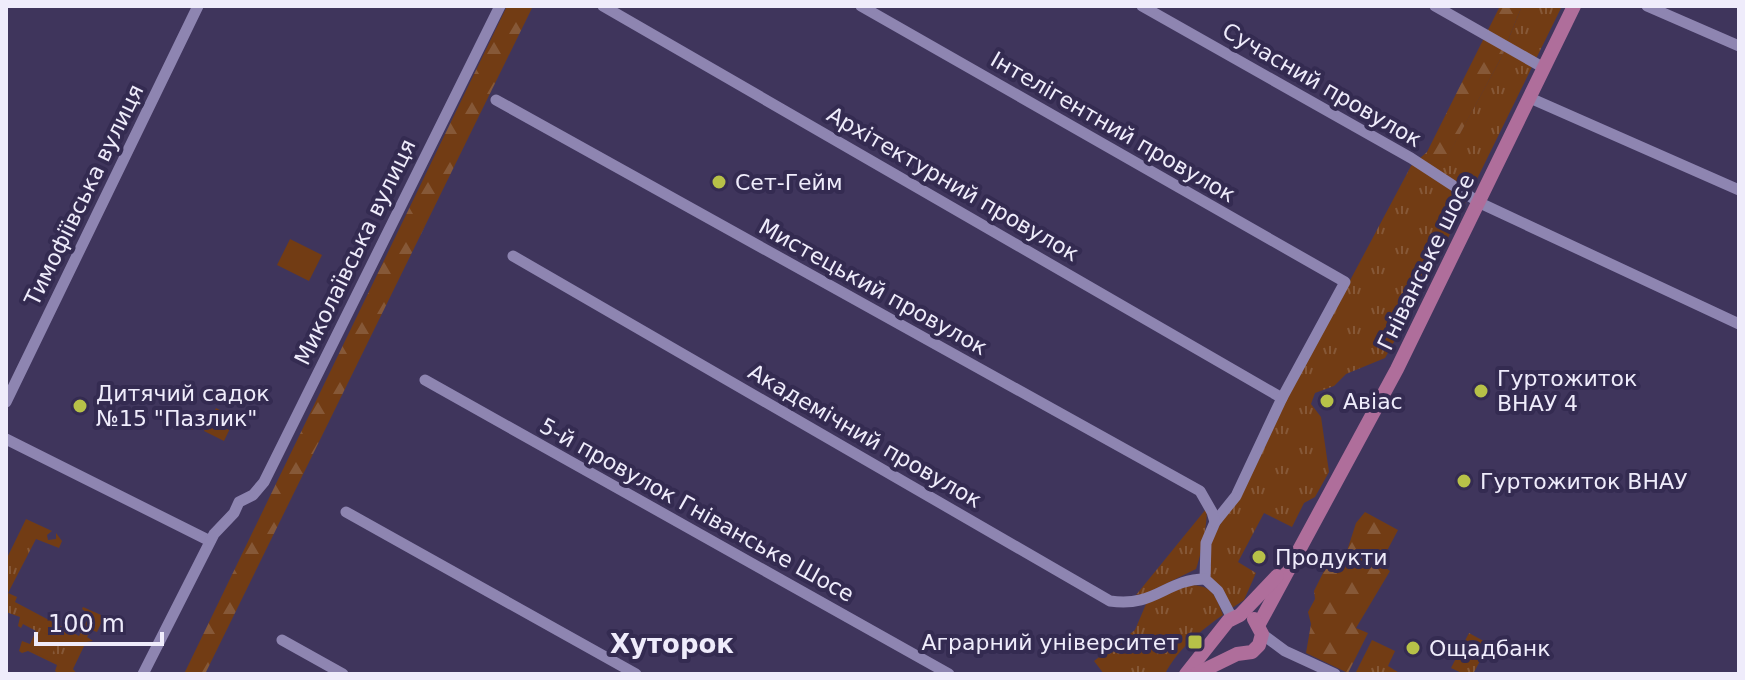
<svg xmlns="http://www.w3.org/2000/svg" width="1745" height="680" font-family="'DejaVu Sans',sans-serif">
	<defs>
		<pattern id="grass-tufts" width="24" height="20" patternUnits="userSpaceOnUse" patternTransform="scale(2)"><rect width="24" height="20" fill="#723c14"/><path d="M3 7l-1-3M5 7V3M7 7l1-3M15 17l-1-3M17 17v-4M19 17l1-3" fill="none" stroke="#865837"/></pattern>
		<pattern id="forest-firs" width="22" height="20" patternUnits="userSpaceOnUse" patternTransform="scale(2)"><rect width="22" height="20" fill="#723c14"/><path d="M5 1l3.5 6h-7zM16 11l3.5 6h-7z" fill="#865837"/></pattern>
	</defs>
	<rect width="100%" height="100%" fill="#3f355c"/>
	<g fill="url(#grass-tufts)">
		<path d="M1522,6H1562L1420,295L1385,358L1346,374L1334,386L1315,393L1311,404L1321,417L1329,472L1315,497L1304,503L1292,527L1264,513L1238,562L1256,573L1244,600L1232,608L1209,575L1208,547L1411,166L1427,152V161L1442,166L1500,60Z"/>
		<path d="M1206,509C1209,519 1200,558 1196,569L1145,594L1136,595Z"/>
		<path d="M26,519L52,531L47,535L48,540L56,539V533L62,541L59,548L36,539L8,593L17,597L15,602L79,636L90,615L82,609L83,607L101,615L103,619L97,632L91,630L87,637L93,641L86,642L73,669L77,674H59L55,671L57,665L28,651L22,653L19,651L22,641L30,644L36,631L23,624L21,628L18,626L20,617L6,612V560Z"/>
		<path d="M1186,585C1212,585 1214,592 1223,615C1201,630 1177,650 1165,674H1104L1094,661L1135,630L1146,604Z"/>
		<path d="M1469,633L1489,644L1473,674H1464L1451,668Z"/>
		<path d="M1372,640L1395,651L1388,666L1401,674H1355Z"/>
	</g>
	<g fill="url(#forest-firs)">
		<path d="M507,6H533L205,674H184Z"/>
		<path d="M1500,6H1522L1500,60L1442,167L1427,161V152Z"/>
		<path d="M1365,512L1398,530L1380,564L1390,571L1356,628L1368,633L1348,673L1306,653L1311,624L1308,612L1315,599L1314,591L1334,551L1346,554L1356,523Z"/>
	</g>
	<g fill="#723c14">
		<path d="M290,239L322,255L309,281L277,265Z"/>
		<path d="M216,408L235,418L224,441L204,431Z"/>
		<path d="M40,631L59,640L49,660L30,650Z"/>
	</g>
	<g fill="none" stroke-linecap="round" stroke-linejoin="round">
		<g stroke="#8e85b1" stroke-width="11">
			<path d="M603,6L1282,398"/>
			<path d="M861,6L1345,282L1282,398L1236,496L1215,522L1206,543L1205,579L1218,591L1232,618"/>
			<path d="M1142,6L1411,158L1480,203L1739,324"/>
			<path d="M1435,6L1544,68"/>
			<path d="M1647,6L1739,46"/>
			<path d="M1530,98L1739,190"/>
			<path d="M496,100L1200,491L1212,512L1215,522"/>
			<path d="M513,256L1110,601C1155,608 1166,579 1205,579"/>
			<path d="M425,380L949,674"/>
			<path d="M6,402L198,6"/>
			<path d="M6,439L210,541"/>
			<path d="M346,512L636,674"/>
			<path d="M1262,634L1285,651L1335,674"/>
			<path d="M282,640L343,674"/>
			<path d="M143,674L214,534L234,513L239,502L253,495L264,482L500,6"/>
		</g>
		<g stroke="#af6e9b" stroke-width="14">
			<path d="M1259,624L1397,369L1574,6"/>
			<path d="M1186,674L1228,621L1240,615L1277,576"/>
			<path d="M1196,674L1237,654L1252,652L1259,645L1262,634L1254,619"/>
		</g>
	</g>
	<g fill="#b7c148" stroke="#342b51" stroke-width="3">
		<circle cx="719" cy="182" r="8"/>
		<circle cx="1481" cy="391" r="8"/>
		<circle cx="1327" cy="401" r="8"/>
		<circle cx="80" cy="406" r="8"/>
		<circle cx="1464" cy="481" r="8"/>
		<circle cx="1259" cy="557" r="8"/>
		<rect x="1187" y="634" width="16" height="16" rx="4"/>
		<circle cx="1413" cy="648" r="8"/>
	</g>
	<g text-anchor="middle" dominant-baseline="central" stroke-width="8" stroke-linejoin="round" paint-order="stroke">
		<g font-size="22" fill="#efecfb" stroke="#342b51">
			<text transform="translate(1322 85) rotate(30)">Сучасний провулок</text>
			<text transform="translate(1113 127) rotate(30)">Інтелігентний провулок</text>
			<text transform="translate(953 184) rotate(30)">Архітектурний провулок</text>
			<text transform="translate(84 195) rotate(-64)">Тимофіївська вулиця</text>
			<text transform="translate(355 252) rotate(-64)">Миколаївська вулиця</text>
			<text transform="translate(1426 262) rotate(-64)">Гніванське шосе</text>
			<text transform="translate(873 287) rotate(29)">Мистецький провулок</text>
			<text transform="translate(865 436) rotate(30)">Академічний провулок</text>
			<text transform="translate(697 510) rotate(29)">5-й провулок Гніванське Шосе</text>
		</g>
		<g font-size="22" fill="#efecfb" stroke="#342b51" text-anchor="start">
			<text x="735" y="182">Сет-Гейм</text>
			<text x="1497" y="378">Гуртожиток<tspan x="1497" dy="25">ВНАУ 4</tspan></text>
			<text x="96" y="393">Дитячий садок<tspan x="96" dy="25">№15 "Пазлик"</tspan></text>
			<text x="1343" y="401">Авіас</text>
			<text x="1480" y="481">Гуртожиток ВНАУ</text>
			<text x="1275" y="557">Продукти</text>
			<text x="1179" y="642" text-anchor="end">Аграрний університет</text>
			<text x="1429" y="648">Ощадбанк</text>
		</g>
		<g font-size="26" font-weight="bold" fill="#efecfb" stroke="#342b51">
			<text x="672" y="644">Хуторок</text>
		</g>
	</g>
	<rect width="1745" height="680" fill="none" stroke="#efecfb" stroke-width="16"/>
	<path d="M36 632v12h126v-12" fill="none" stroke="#efecfb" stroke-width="4"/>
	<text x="48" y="632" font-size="24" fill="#efecfb" stroke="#342b51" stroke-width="6" paint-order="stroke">100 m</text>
</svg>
